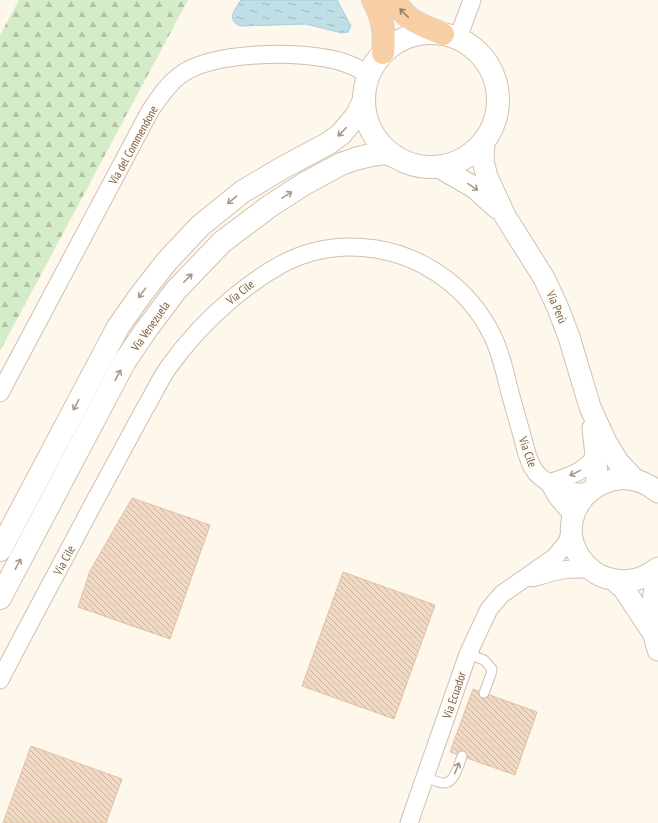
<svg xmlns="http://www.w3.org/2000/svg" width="658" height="823" font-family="'PT Sans Narrow',sans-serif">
	<defs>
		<pattern id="forest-firs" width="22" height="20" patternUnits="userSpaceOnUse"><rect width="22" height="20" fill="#d5ecc9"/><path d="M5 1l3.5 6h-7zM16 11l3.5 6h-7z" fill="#b2c3a5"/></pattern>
		<pattern id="water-ripples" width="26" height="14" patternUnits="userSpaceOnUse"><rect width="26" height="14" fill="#bfdfe7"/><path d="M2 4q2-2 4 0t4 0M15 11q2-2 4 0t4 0" fill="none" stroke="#a0b8bd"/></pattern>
		<pattern id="building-back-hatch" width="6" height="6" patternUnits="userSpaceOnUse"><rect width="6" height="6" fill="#f2d9c3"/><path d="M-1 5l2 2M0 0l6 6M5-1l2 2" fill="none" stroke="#c9b3a1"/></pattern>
	</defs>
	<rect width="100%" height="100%" fill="#fdf7ec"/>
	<path fill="url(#forest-firs)" d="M19,0H188L0,351V35Z"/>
	<path fill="url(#water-ripples)" stroke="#a5ced9" d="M241,0H337L351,26L348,32L342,33L306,24L240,26C226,20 235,9 241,0Z"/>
	<g fill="url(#building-back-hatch)" stroke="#e5c0a4">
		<path d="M132,498L210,525L170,639L78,607L90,571Z"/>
		<path d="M343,572L435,605L394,719L302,686Z"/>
		<path d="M473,689L537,712L515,775L450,752Z"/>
		<path d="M31,746L122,779L106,823H3Z"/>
	</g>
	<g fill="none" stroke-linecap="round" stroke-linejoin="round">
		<g stroke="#d0c0b0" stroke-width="11">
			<g id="service">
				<path d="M468,654L484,660L492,669L491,674L484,693"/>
				<path d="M425,777C431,779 438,783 444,783C455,783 459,764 462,756"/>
			</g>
		</g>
		<g stroke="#d0c0b0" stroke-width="19">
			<g id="minor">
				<path d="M458,38L472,0"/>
				<path d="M0,393L150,111C159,98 167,85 179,76C211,51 301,50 339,61C350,64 360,69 370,75"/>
				<path d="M549,483C569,476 584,473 596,455"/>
				<path d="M549,483L557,497L574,517"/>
				<path d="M533,578C555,571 568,567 591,570"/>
				<path d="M0,680C30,622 61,565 91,508C109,475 126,443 144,410C152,397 159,381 168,368C187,341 209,318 234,297C278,261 317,240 376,249C426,257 470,290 492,335C500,351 504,368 508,385C514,408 521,431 527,454C529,459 530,464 533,468C540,482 567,493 582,492C585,492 588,491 591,490"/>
				<path d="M409,823L468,654L489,609L502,594L555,557L567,542L572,527"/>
			</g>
		</g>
		<g stroke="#d0c0b0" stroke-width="23">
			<g id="tertiary">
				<path d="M484,142L483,161L487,177L505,216L544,278L558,308L569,337L590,407L606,442L618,462L634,479"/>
				<path d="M439,167L475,188L497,208"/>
				<path d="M593,428L596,455L597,486"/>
				<path d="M658,492C613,453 549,507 579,556C586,566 595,575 607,578C626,584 643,580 658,568"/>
				<path d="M658,576C651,600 651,626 658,650"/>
				<path d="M615,581L624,589L653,633"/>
			</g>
		</g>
		<g stroke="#d3c1ae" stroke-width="24">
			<g id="secondary">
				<circle cx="431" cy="100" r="67"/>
				<path d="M0,550L118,327L142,293L168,260L200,226L242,192L284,167L329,143L341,134L357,115L364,100"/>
				<path d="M0,598L125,361L146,330L176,290L222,242L270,206L304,184L341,164L355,159L371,155L385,153L396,157"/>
			</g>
		</g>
		<g stroke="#d9d2cd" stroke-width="24">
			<g id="trunk">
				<path d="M373,0C383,18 385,33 383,53"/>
				<path d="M394,0C409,23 419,24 443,34"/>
			</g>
		</g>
		<use href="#service" stroke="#fff" stroke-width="9"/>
		<use href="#minor" stroke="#fff" stroke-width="17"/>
		<use href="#tertiary" stroke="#fff" stroke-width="21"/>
		<use href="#secondary" stroke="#fff" stroke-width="22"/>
		<use href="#trunk" stroke="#f8cfa5" stroke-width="22"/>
	</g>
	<defs><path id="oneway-shaft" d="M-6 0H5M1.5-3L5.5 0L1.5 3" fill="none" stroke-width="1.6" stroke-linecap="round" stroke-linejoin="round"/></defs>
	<use stroke="#997c63" href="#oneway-shaft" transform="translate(404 13) rotate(-135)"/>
	<g stroke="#a8988b">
		<use href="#oneway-shaft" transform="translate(342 132) rotate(134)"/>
		<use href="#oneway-shaft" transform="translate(473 187) rotate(34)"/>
		<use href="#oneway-shaft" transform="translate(287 195) rotate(-32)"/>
		<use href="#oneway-shaft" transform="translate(232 200) rotate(141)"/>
		<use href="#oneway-shaft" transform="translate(188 278) rotate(-46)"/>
		<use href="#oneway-shaft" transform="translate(142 293) rotate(126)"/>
		<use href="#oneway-shaft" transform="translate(118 375) rotate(-62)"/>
		<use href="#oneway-shaft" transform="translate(76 405) rotate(118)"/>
		<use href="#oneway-shaft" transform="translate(575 473) rotate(154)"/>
		<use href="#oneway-shaft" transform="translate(18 564) rotate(-62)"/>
		<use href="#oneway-shaft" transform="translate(457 768) rotate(-68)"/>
	</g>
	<g text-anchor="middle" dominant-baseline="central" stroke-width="3" stroke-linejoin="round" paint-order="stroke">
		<g font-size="12" fill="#79604d" stroke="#fffbf3">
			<text transform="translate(133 145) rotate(-61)">Via del Commendone</text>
			<text transform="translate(240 292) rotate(-39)">Via Cile</text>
			<text transform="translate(557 307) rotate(67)">Via Perù</text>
			<text transform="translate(150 326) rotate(-55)">Via Venezuela</text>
			<text transform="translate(528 452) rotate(70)">Via Cile</text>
			<text transform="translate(64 560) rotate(-62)">Via Cile</text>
			<text transform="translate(454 695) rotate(-71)">Via Ecuador</text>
		</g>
	</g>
</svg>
